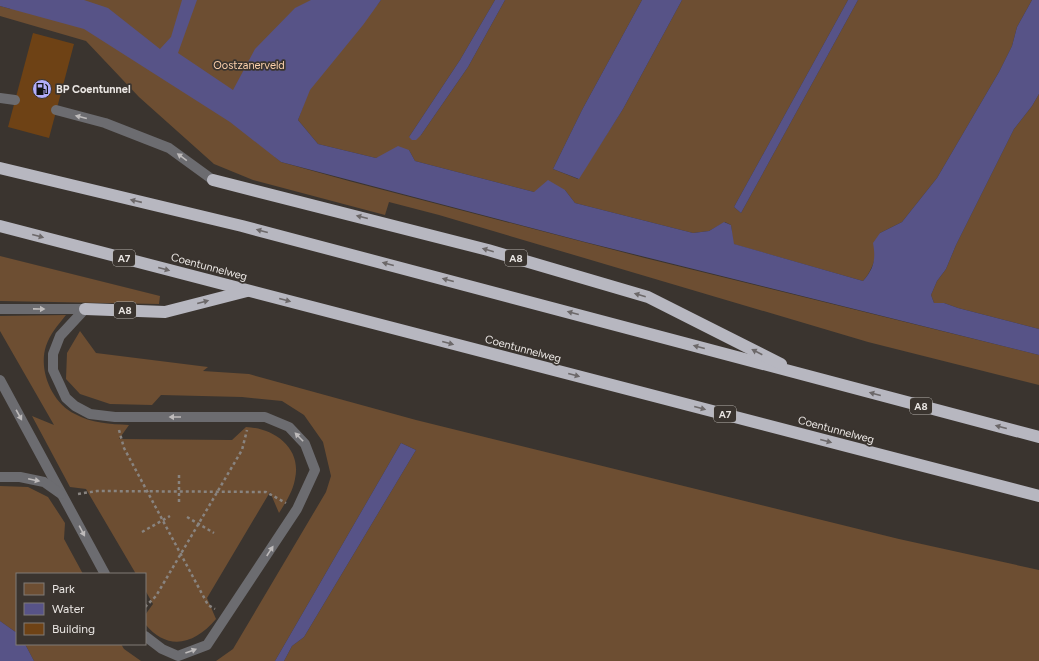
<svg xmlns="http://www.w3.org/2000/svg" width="1039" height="661" font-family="Figtree,sans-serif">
	<rect width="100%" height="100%" fill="#3a342f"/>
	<g fill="#6d4e32">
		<path d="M0,0H379L373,10L381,0H495L460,60L409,137L421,135L468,67L505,0H642L582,110L553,169L578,179L623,109L682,0H848L734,207L741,213L858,0H1032L1017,27L1012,46L999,72L937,178L902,222L880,233C877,250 875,268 863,281L733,244L731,225L725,222L709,231L693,233L575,203L565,190L534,192L415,161L409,150L376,158L318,144L298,120L306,98L275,157L281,162L349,181L645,258L1039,355V385L868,342L439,215L389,202L385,215L253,180L214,164L139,97L86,41L0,16V6L11,9Z"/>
		<path d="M1039,94V329L958,308L944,303H934L931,295L937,281L946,269L956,245L1014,129L1032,106Z"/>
		<path d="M0,256L160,296L159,304L0,301Z"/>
		<path d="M66,315C58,325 50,334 46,346C38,370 52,403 75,414C91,423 110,424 129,425L119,439L232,440L246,427C274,428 302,448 295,479C293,491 286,502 279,513L270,492L207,598L216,619C195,644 168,652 145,624V615L153,604L145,590V574H136L86,489L70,487L32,416L54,425L0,331V316Z"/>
		<path d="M80,331L96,353L208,367L203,371L249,374L416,420L899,539L1039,570V661H284L292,646L304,637L416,450L401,443L275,661H216L233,649L326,492L331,476L323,442L304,415L282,401L242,397L161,395L152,405L110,404L80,394L66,379L67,353Z"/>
		<path d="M0,486L28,487L48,497L65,523L64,539L83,574H17V633L0,621Z"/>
		<path d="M25,644H121L124,649L141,661H34Z"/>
	</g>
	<g fill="#575387">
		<path d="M0,0H84L108,8L160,49L171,37L182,0H197L178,53L233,90L255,49L295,8L311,0H381L363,25L310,90L298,120L318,144L376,158L398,146L409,150L415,161L534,192L548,180L565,190L575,203L693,233L709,231L724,222L731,225L734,244L863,281C874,269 876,259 873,243L880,233L902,222L937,178L999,72L1012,46L1017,27L1032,0H1039V94L1032,106L1014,129L956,245L946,269L937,281L931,295L934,303H944L958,308L1039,329V355L585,242L281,162L230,122L84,29L0,6Z"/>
		<path d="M495,0H505L468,67L421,135L416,140H412L409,137L460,60Z"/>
		<path d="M642,0H682L623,109L579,179L553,169L582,110Z"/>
		<path d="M848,0H858L741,213L734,207Z"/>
		<path d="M401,443L416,450L304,637L292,646L284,661H275Z"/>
		<path d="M0,621L17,633V644H25L34,661H0Z"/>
	</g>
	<path fill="#6e4215" d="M33,33L74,44L49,138L8,127Z"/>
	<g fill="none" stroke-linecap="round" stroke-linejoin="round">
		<g stroke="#898480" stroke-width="2.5" stroke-dasharray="3 3" stroke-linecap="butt">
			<path d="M119,430L124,448L208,605L215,609"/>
			<path d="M78,494L97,491L266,492L286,503"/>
			<path d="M179,502V472"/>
			<path d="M187,517L214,533"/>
			<path d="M142,532L170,516"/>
			<path d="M145,607L156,596L242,450L247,430"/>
		</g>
		<g stroke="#6c6c70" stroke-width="10">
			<path d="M0,98L15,100"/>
			<path d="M56,110L105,123L169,148L213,180"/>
			<path d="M0,309H85"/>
			<path d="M85,309L60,336L53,354V370L60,385L66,398L75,406L90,414L115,417H265L289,427L305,444L315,470L297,509L207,645L178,656L162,649L145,636"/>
			<path d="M0,380L105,574"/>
			<path d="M0,477H20L44,482L61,494"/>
		</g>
		<g stroke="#b7b7c0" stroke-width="12">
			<path d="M0,168L242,226L1039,437"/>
			<path d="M213,180L488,250L648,297L781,364"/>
			<path d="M0,226L1039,496"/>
			<path d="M85,309L165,312L247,291"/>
		</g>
	</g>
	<defs><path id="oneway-solid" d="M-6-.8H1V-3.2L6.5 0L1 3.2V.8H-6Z"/></defs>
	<g fill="#bebbbb">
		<use href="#oneway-solid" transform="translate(81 117) rotate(-166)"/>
		<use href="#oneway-solid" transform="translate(182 157) rotate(-144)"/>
		<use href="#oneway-solid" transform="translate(39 309) rotate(1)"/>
		<use href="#oneway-solid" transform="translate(19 415) rotate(61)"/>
		<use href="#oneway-solid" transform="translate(175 417) rotate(180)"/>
		<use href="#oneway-solid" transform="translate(299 437) rotate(-134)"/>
		<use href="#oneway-solid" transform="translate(34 480) rotate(12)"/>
		<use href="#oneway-solid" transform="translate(82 531) rotate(62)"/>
		<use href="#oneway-solid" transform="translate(270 551) rotate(-57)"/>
		<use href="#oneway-solid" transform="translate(191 651) rotate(-20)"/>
	</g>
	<g fill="#6c6869">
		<use href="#oneway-solid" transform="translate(136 201) rotate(-167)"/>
		<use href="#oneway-solid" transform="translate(362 217) rotate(-166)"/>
		<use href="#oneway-solid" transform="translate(262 231) rotate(-165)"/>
		<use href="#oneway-solid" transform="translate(38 236) rotate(15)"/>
		<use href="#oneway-solid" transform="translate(488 250) rotate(-164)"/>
		<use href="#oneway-solid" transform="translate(388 264) rotate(-165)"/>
		<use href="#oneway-solid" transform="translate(164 269) rotate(15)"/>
		<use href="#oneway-solid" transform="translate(448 280) rotate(-165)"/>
		<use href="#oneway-solid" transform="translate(640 295) rotate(-164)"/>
		<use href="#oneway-solid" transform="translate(285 300) rotate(15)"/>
		<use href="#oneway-solid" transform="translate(203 302) rotate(-15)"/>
		<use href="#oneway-solid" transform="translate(573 313) rotate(-165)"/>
		<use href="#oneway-solid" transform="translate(448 343) rotate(15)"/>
		<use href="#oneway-solid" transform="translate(699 347) rotate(-165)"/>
		<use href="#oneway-solid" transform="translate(757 352) rotate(-153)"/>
		<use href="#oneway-solid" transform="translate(574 375) rotate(15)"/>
		<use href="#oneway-solid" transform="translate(875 394) rotate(-165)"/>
		<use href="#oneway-solid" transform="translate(700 408) rotate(15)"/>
		<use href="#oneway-solid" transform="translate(1001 427) rotate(-165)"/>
		<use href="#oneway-solid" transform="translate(826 441) rotate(15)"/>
	</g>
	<defs>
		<g id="fuel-disc" transform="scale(1)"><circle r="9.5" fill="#b2adf9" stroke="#3a342f"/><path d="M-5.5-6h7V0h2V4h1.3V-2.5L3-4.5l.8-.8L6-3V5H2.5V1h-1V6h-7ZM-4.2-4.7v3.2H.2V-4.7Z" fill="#111"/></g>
	</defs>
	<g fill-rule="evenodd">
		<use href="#fuel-disc" x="42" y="89"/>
	</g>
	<g text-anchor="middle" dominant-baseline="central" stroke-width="3.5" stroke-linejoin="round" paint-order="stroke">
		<g fill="#3a342f" stroke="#b5b1ad" stroke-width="1">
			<rect x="113" y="250" width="22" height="16" rx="3"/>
			<rect x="505" y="250" width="22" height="16" rx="3"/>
			<rect x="114" y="302" width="22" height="16" rx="3"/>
			<rect x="910" y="398" width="22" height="16" rx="3"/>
			<rect x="714" y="406" width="22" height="16" rx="3"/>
		</g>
		<g font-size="10" font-weight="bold" fill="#eae6e3">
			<text x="124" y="258">A7</text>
			<text x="516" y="258">A8</text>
			<text x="125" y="310">A8</text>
			<text x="921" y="406">A8</text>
			<text x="725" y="414">A7</text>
		</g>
		<g font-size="11" fill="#facfab" stroke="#3a342f">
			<text x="249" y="65">Oostzanerveld</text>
		</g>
		<g font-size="11" font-weight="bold" fill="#eae6e3" stroke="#3a342f" text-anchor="start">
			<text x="56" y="89">BP Coentunnel</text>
		</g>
		<g font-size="11" fill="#eae6e3" stroke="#3a342f">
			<text transform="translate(209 267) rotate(15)">Coentunnelweg</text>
			<text transform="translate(523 349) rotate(15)">Coentunnelweg</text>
			<text transform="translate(836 430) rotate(15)">Coentunnelweg</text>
		</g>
	</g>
	<rect x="16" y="573" width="130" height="72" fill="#3a342f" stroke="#807b77"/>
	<rect x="24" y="583" width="20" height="12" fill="#6d4e32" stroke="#807b77"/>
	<text x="52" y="593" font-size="12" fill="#eae6e3">Park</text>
	<rect x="24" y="603" width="20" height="12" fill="#575387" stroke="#807b77"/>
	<text x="52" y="613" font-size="12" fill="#eae6e3">Water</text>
	<rect x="24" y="623" width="20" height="12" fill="#6e4215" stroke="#807b77"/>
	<text x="52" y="633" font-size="12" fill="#eae6e3">Building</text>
</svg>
